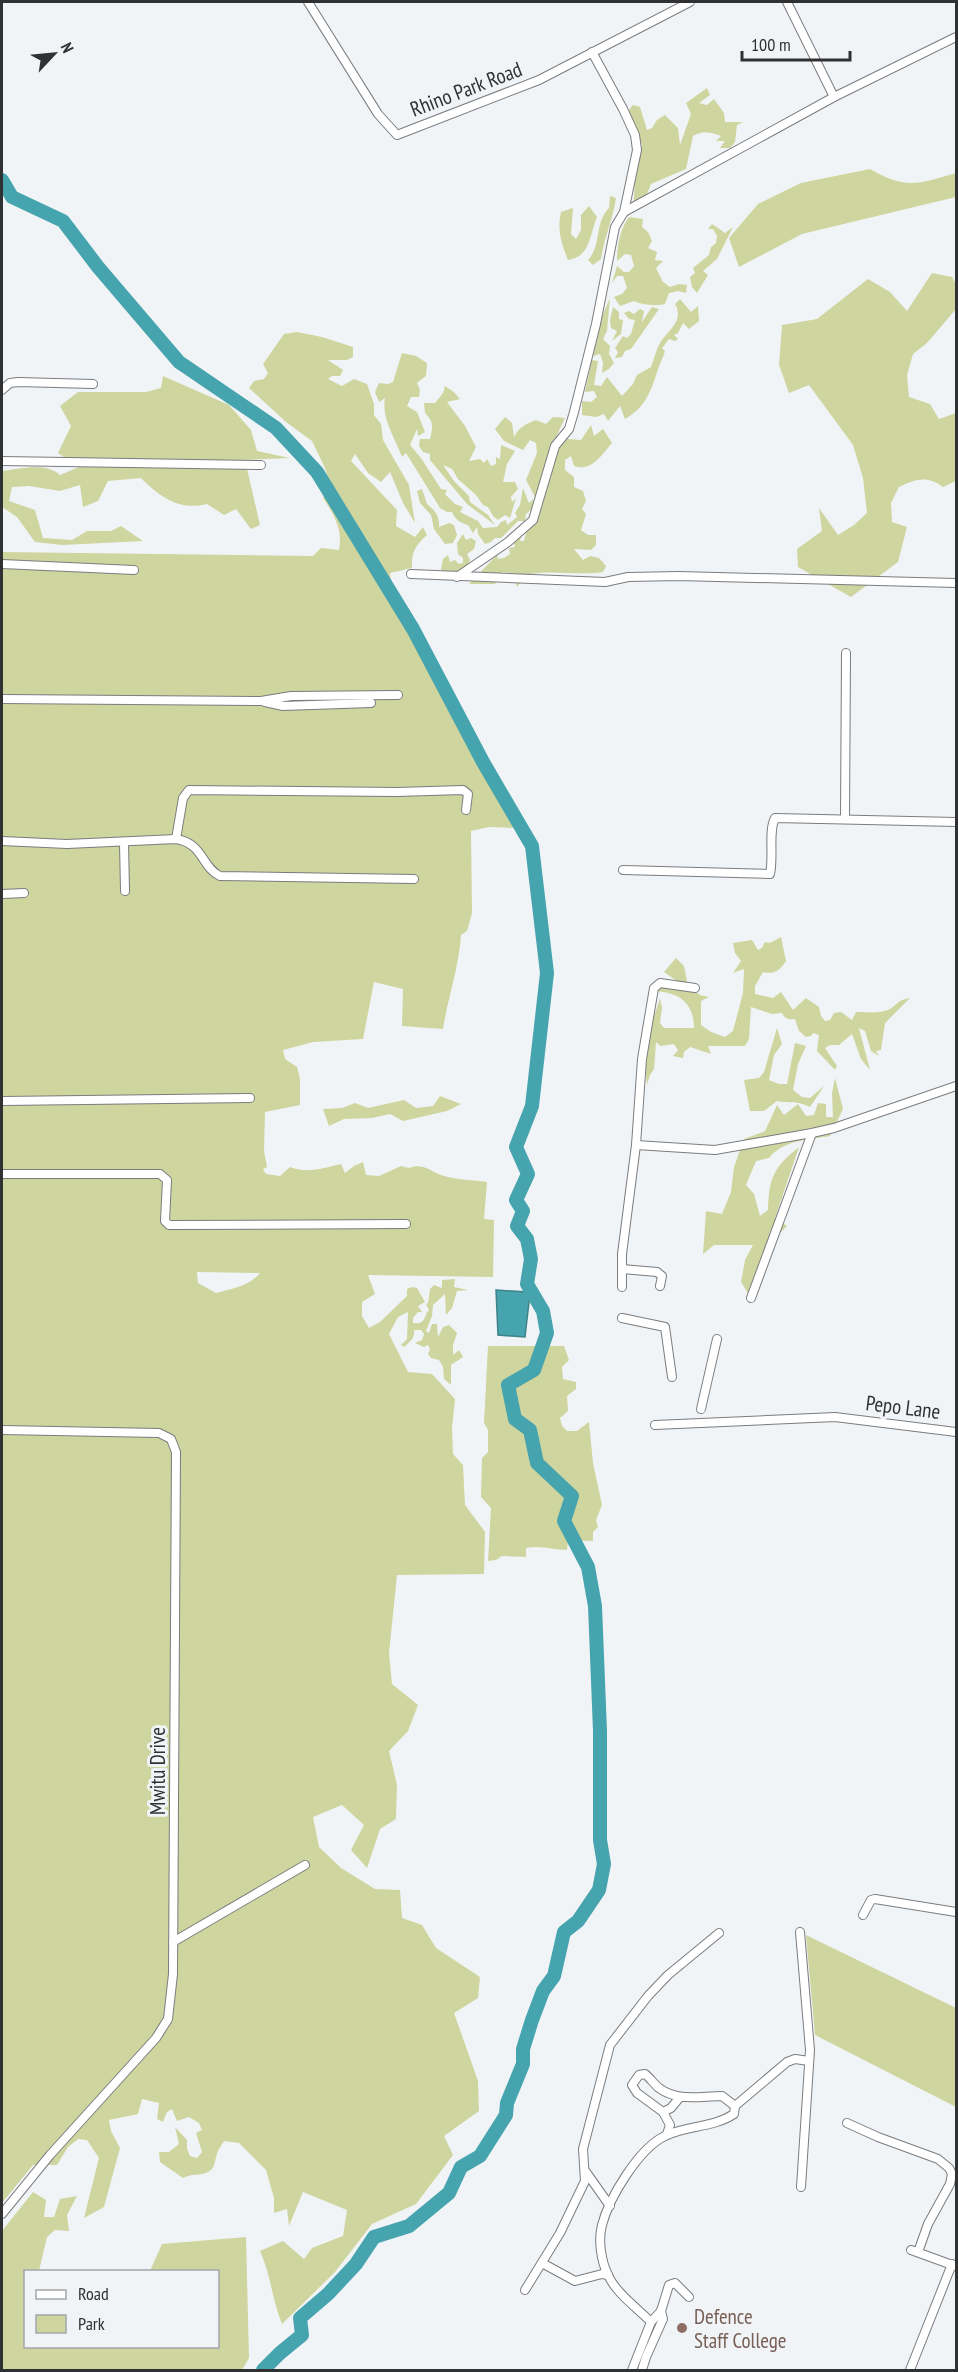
<svg xmlns="http://www.w3.org/2000/svg" width="958" height="2372" font-family="'PT Sans Narrow',sans-serif">
	<rect width="100%" height="100%" fill="#f1f4f7"/>
	<g fill="#cfd59e" fill-rule="evenodd">
		<path d="M707,88L710,95L699,103L707,105L714,99L724,113L725,122H743L737,125L735,142L730,148H720L725,141H716L721,136C710,132 703,130 693,136L686,169L651,184L642,207L633,213L635,181L642,145L628,111L633,105L640,107L647,130L652,128L657,120L665,115L678,128L680,145L691,114L686,103Z"/>
		<path d="M870,169C907,190 917,184 956,173V197L802,234L739,267L729,238L758,204L801,183Z"/>
		<path d="M610,196L616,198C613,219 604,238 601,259L593,265L588,260C602,245 594,223 609,208Z"/>
		<path d="M589,206L597,217C589,236 591,256 568,260C561,243 557,230 561,212L573,208L571,234L576,239L581,230V215Z"/>
		<path d="M629,217L643,219L642,227L648,232L652,241L648,248L657,252L655,260L663,261L656,268L663,282L670,287L679,284L687,285L686,293L678,291L669,293L665,304C657,306 642,305 634,301L620,306L614,297L622,294L627,288L623,276H617L612,283L617,266L624,272H629L634,266L631,255L625,254L617,261C617,246 620,229 629,217Z"/>
		<path d="M712,224L725,233L733,227L717,259L703,271L708,275L697,293L692,287L690,277L695,273L693,268L709,255L711,247L716,243L717,236L713,229H708Z"/>
		<path d="M932,273L952,277L956,284V309L927,343L913,354L907,375L909,397L930,404L939,419L956,413V481L943,487C927,475 915,479 899,487L891,503L892,522L907,527L898,562L851,597L798,567L797,549L822,531L819,508L838,535L854,525L867,513L863,478L853,445L809,385L789,393L779,365L782,325L817,319L868,279L890,292L907,311Z"/>
		<path d="M610,298L607,331L603,339L610,346L609,354L614,363L609,369L602,373L603,363L600,354L593,356L603,314Z"/>
		<path d="M680,299L691,312L698,306L699,321L689,329L683,323L678,333L674,335L678,339L675,341L669,339L662,348L665,351C663,358 660,363 658,369C651,391 646,407 625,419L620,406L608,421L604,414L596,417L582,415V401L591,402L597,397L594,391L585,392L592,360L598,361L594,385L601,386L607,377L622,396L633,384L637,375L651,367C654,359 656,350 660,343C667,331 685,321 675,304Z"/>
		<path d="M613,307L619,312V319L623,320L621,334L612,341L617,331L611,328L610,320Z"/>
		<path d="M652,307L659,309L631,349L625,351L622,357L615,358L618,352L615,348L623,336L627,338L631,334L635,320L629,319L624,313L629,311L634,314L640,309L644,311L642,322Z"/>
		<path d="M297,332L322,337L353,347V357L347,360H328L343,370L340,376H332L328,379L342,386L354,379L367,384L374,404V415L381,424L383,440L409,485L415,523L403,503L390,472L381,482L368,473L355,454L351,461L397,510L396,526L415,537L423,527L427,535C416,545 411,552 412,568L390,573L391,581L381,578L518,828L489,827L471,831L472,913L467,931L461,935C459,967 448,997 443,1029L402,1026L403,989L374,982L363,1039L313,1042L283,1050L285,1059L297,1067L300,1079V1105L265,1112L264,1151L267,1167L263,1169L266,1174L280,1176L290,1167C307,1174 324,1168 341,1164L345,1173L354,1166L363,1162L366,1175L379,1176L401,1166L409,1168C423,1162 431,1172 444,1176C457,1180 473,1180 487,1182L484,1219L494,1220L493,1277L368,1275L375,1294L362,1302V1316L369,1328L380,1322L407,1296V1289L412,1287L417,1288L425,1302L418,1306L422,1312H418L413,1318V1323C426,1325 423,1317 429,1310L426,1304L428,1303L430,1289L434,1285L442,1288V1280L455,1279L454,1287L468,1290L457,1291L452,1308L446,1315L445,1294L433,1305L432,1316L426,1331L429,1333L432,1324H437L438,1337L443,1327L449,1325L457,1333L453,1345V1355L459,1350L463,1357L451,1365V1385L444,1379L443,1367L439,1360L431,1358L428,1354L430,1349L428,1345L424,1347L415,1343L422,1340L424,1334L421,1330H414C415,1339 410,1341 404,1347L401,1345L407,1339L408,1312L398,1317L389,1334L408,1372L432,1374L455,1399L452,1428L453,1454L463,1465L465,1505L485,1532L484,1574L397,1575L389,1653L392,1684L418,1705L408,1731L389,1751L397,1785L396,1819L380,1829L367,1868L351,1850L364,1825L342,1805L313,1817L319,1847L341,1868L375,1889L400,1890L402,1918L422,1925L436,1948L480,1977L478,1998L454,2013L478,2081L479,2111L444,2136L453,2155L416,2204L372,2224L335,2272L282,2324C272,2300 271,2275 260,2251L283,2241L304,2259L312,2248L343,2236L347,2210L303,2192L289,2226L287,2209L274,2213V2198L266,2170L239,2143L224,2141C222,2145 218,2149 217,2154C214,2162 216,2169 206,2173C198,2176 193,2173 183,2178L160,2162L159,2152H169L179,2144L175,2127L187,2140V2149L190,2156L197,2158L202,2152L196,2133L202,2130L199,2123L189,2117L177,2121L172,2109L167,2112L163,2122L157,2119L159,2103L142,2099L138,2114L109,2120L111,2131L120,2148L104,2207L84,2218L99,2158L87,2140L78,2139L68,2147L57,2165H33L2,2203V552L313,556L321,548L339,550C343,529 334,515 323,498L330,484L325,468L312,441L286,422L249,388L254,381L264,379L268,373L263,364L284,334ZM197,1272L260,1273C250,1286 231,1289 216,1293L198,1283Z"/>
		<path d="M402,353L416,356L427,363L426,376L417,383L420,390L419,397H411L407,406L417,412L425,432L418,436L417,429L410,445L421,458L441,489L447,490L445,494L455,504L463,507L460,512L478,521L483,528L497,527L501,522L506,520L507,525L517,517L515,513L520,505L523,488L529,503L533,499L532,508L535,497L526,480L537,453L536,443L530,440L523,450L504,441L495,429L505,417L512,423L514,437C519,427 526,424 536,420L546,424L553,417L565,418L557,435L569,439L581,440L591,425L594,436L603,429L612,443C601,456 591,472 574,466L571,456L565,460V470L574,477V487L583,491L586,501L582,509L586,514L581,530L588,535H596V545L591,550L574,549L583,560L590,556L599,558L606,566L603,572C577,576 551,569 526,575L517,587L513,573L502,572L495,584H469L497,555L498,559L504,558L510,554L509,548L515,547L514,543L521,536L520,541H524L532,509L526,514L525,521H518L501,538H495L491,542L485,544L478,534L477,527L473,533L468,525C460,523 455,519 452,512H447L440,508L406,453L402,457C395,438 381,418 385,398L379,402L375,392L379,383L388,384L393,382Z"/>
		<path d="M163,376L229,405L251,430L257,451L290,458L245,460L260,525L251,529L236,509L224,515L207,504C179,511 160,497 141,478L108,481L98,501L83,507L80,485L60,491L29,486L12,487L9,501L35,510L43,538L72,540L87,531H111L121,526L143,541L62,545L35,542L17,517L2,507V471C19,469 46,462 60,475L79,467L58,453L71,426L60,406L78,392H146L161,388Z"/>
		<path d="M445,386L454,392L460,399L447,402L465,426L476,447L469,461L480,459L484,463L487,459L491,466L496,464V457L500,459L501,445L515,451L507,464L503,482H515L518,489L511,497L512,502L516,498L510,518L505,515L498,520L493,516L488,507L483,505L476,495L458,479L452,469L443,465L454,481L469,496L470,502L488,515L495,525L467,504L430,460V454L423,452L419,446L420,439H430C433,427 434,422 425,413L424,403H435L443,393Z"/>
		<path d="M422,489L427,504C435,510 440,517 439,527L449,523L454,525L457,535L453,543L445,544L434,529L431,515L420,503L417,491Z"/>
		<path d="M463,534L466,540L471,538L476,541L474,549L467,554L470,560L467,567L455,572L441,570L443,559L448,555L450,562L455,560L459,564L463,563V558L458,554L457,543Z"/>
		<path d="M781,937L786,961C780,970 775,975 763,972L755,986V994L773,998L781,992L793,1010L806,998L819,1007L821,1016L825,1021L830,1020L834,1013L841,1012L852,1020L856,1012C866,1012 880,1014 890,1009C899,1003 898,1000 910,998L885,1023L881,1050L876,1051L879,1056L871,1051L865,1031L859,1028L870,1070L861,1059L852,1034L839,1045H830L825,1048L837,1066L835,1070L817,1051L819,1035L813,1033L811,1036L806,1037L799,1031L795,1019C789,1020 785,1019 782,1013L772,1014L751,1007L749,1039L745,1046H708L711,1054L690,1047L684,1052L683,1058L673,1056L678,1050L674,1044L660,1046L656,1042L654,1069L650,1075L647,1085C645,1068 643,1045 649,1029C653,1018 657,1009 660,998L662,1008L660,1023L664,1028H694C694,1002 678,992 654,991L664,983L684,986L664,972L676,958L684,966L688,986L700,995L709,997L701,1001V1025L711,1032L725,1037L733,1031L743,993L744,969L733,973L741,961L735,953L733,943L752,940L758,950L762,948L765,942L770,943Z"/>
		<path d="M777,1028L782,1044L774,1055L769,1080L779,1084H787L795,1043L806,1046L798,1064L793,1090L802,1097L810,1098L824,1086L810,1107C795,1100 792,1104 777,1101L764,1111H750L744,1080L759,1078L764,1072Z"/>
		<path d="M835,1078L843,1109L830,1136C808,1140 783,1140 769,1158L756,1161L746,1185L754,1194L760,1216L768,1210C769,1177 774,1167 799,1147L775,1218L787,1226L781,1232L771,1229L768,1238L773,1248L764,1255C767,1273 762,1285 753,1301L741,1282L745,1260L753,1245H714L703,1254L706,1211L722,1214L731,1192L734,1167L744,1139L765,1131L777,1105L784,1115L798,1104L806,1116L814,1115L818,1103L826,1104V1117H833L832,1093Z"/>
		<path d="M440,1096L461,1104L447,1111L403,1121L390,1114L372,1118L344,1119L329,1126L323,1109L342,1108L355,1103L368,1108L404,1100L416,1108L433,1106Z"/>
		<path d="M488,1346H564L569,1360L562,1367L563,1379L576,1382V1389L567,1396L568,1411L560,1418L562,1426L567,1431H577L589,1422L593,1463L602,1505L596,1520L598,1527L593,1532V1541L568,1540L567,1550C552,1550 541,1545 526,1548V1557L502,1556L496,1560L488,1561L491,1508L481,1497L482,1458L488,1452V1430L484,1423Z"/>
		<path d="M806,1935L956,2008V2107L815,2035Z"/>
		<path d="M33,2192L46,2200L44,2217H54L60,2199L77,2196L67,2215L69,2231L55,2230L47,2237L39,2271L26,2272V2346H218V2272L150,2271L162,2244L246,2237L249,2358L242,2370H2V2231Z"/>
	</g>
	<path fill="#46a4ae" stroke="#3f8289" stroke-width="1.5" d="M496,1290L527,1292L529,1302L525,1337L498,1335Z"/>
	<g fill="none" stroke-linecap="round" stroke-linejoin="round">
		<path stroke="#46a4ae" stroke-width="14" d="M2,180L12,197L63,221L98,267L179,362L276,428L317,472L413,629L483,762L532,846L547,973L532,1106L516,1147L528,1174L516,1200L523,1211L517,1226L527,1239L531,1259L527,1284L543,1311L547,1333L534,1370L508,1385L515,1419L530,1430L537,1463L572,1496L564,1521L588,1567L595,1606L600,1731V1840L604,1864L599,1890L578,1921L564,1932L554,1976L543,1991L532,2020L523,2049V2064L507,2103L506,2115L480,2156L461,2167L449,2193L409,2226L374,2237L356,2264L328,2294L300,2318L302,2335L280,2353L263,2370"/>
		<g stroke="#7a7c7f" stroke-width="10">
			<g id="street">
				<path d="M308,2L378,114L397,135L539,80L690,2"/>
				<path d="M787,2L834,97L956,37"/>
				<path d="M624,212L834,97"/>
				<path d="M2,390L10,383L18,382L93,384"/>
				<path d="M2,461L261,465"/>
				<path d="M2,564L134,570"/>
				<path d="M411,574L605,582L628,577L679,576L956,583"/>
				<path d="M457,577L508,542L533,520L555,446L569,429L574,412L596,324L615,227L624,212L637,150L635,135L623,109L592,52"/>
				<path d="M2,699L261,701L291,696L398,695"/>
				<path d="M265,702L283,706L371,703"/>
				<path d="M845,819L846,653"/>
				<path d="M176,839L183,798L189,790L397,792L463,790L468,794L466,810"/>
				<path d="M2,841L67,844L176,839C203,843 202,868 220,876L414,879"/>
				<path d="M124,843L125,891"/>
				<path d="M623,870L770,874C774,856 768,831 775,818L956,822"/>
				<path d="M2,894L24,893"/>
				<path d="M2,1101L250,1098"/>
				<path d="M636,1145L715,1150L812,1133L834,1128L956,1086"/>
				<path d="M2,1174H160L167,1180L165,1221L169,1225L406,1224"/>
				<path d="M622,1269L657,1272L662,1276L660,1286"/>
				<path d="M622,1287V1254L636,1145L642,1059L654,988L660,983L695,988"/>
				<path d="M751,1298L812,1133"/>
				<path d="M622,1318L665,1327L672,1377"/>
				<path d="M701,1409L717,1339"/>
				<path d="M655,1425L835,1417L956,1432"/>
				<path d="M2,1430L159,1433L171,1439L176,1452L173,1974L168,2019L156,2038L50,2155L2,2214"/>
				<path d="M863,1915L871,1900L875,1899L956,1912"/>
				<path d="M800,1932L810,2050L801,2187"/>
				<path d="M173,1942L305,1865"/>
				<path d="M735,2106L787,2062L795,2059L809,2061"/>
				<path d="M663,2112L670,2125L667,2134"/>
				<path d="M847,2123L878,2137L938,2159L949,2168L952,2174L950,2184L928,2224L918,2252"/>
				<path d="M586,2172L610,2206"/>
				<path d="M911,2250L955,2266"/>
				<path d="M542,2263L575,2281L602,2274L608,2275"/>
				<path d="M525,2290L560,2233L585,2181L583,2149L610,2045L648,1996L668,1975L719,1933"/>
				<path d="M651,2322C637,2308 616,2293 608,2275C601,2261 598,2240 602,2225C609,2198 639,2148 665,2136C687,2125 713,2128 734,2114L735,2106L722,2096C700,2096 678,2102 659,2088C654,2084 650,2078 645,2074L639,2075L632,2085L637,2093L663,2112L671,2108L680,2097"/>
				<path d="M632,2370L651,2322L661,2311"/>
				<path d="M642,2370L646,2357L663,2319L661,2311L669,2285L675,2283L689,2297"/>
				<path d="M910,2370L952,2264"/>
			</g>
		</g>
		<use href="#street" stroke="#fff" stroke-width="8"/>
	</g>
	<circle fill="#8d6e63" stroke="#f1f4f7" stroke-width="2" cx="682" cy="2328" r="6"/>
	<g text-anchor="middle" dominant-baseline="central" stroke-width="6" stroke-linejoin="round" paint-order="stroke">
		<g font-size="21" fill="#303133" stroke="#f1f4f7">
			<text transform="translate(466 89) rotate(-21)">Rhino Park Road</text>
			<text transform="translate(903 1407) rotate(7)">Pepo Lane</text>
			<text transform="translate(157 1771) rotate(-90)">Mwitu Drive</text>
		</g>
		<g font-size="21" fill="#785e54" stroke="#f1f4f7" text-anchor="start">
			<text x="694" y="2316">Defence<tspan x="694" dy="24">Staff College</tspan></text>
		</g>
	</g>
	<rect width="958" height="2372" fill="none" stroke="#303133" stroke-width="6"/>
	<rect x="24" y="2270" width="195" height="78" fill="#f1f4f7" stroke="#a4a6a9" stroke-width="1.5"/>
	<rect x="36" y="2290" width="30" height="9" fill="#ffffff" stroke="#a4a6a9" stroke-width="1.5"/>
	<text x="78" y="2300" font-size="18" fill="#303133">Road</text>
	<rect x="36" y="2315" width="30" height="18" fill="#cfd59e" stroke="#a4a6a9" stroke-width="1.5"/>
	<text x="78" y="2330" font-size="18" fill="#303133">Park</text>
	<g transform="translate(54 54) rotate(64)" stroke="#f1f4f7" stroke-width="4.5" paint-order="stroke">
	<path d="M0-4.5L10 22L0 15L-10 22Z" fill="#303133"/>
	<text y="-9" font-size="16" font-weight="bold" text-anchor="middle" fill="#303133">N</text>
	</g>
	<path d="M742 51v9h108v-9" fill="none" stroke="#303133" stroke-width="3"/>
	<text x="751" y="51" font-size="18" fill="#303133" stroke="#f1f4f7" stroke-width="4.5" paint-order="stroke">100 m</text>
</svg>
